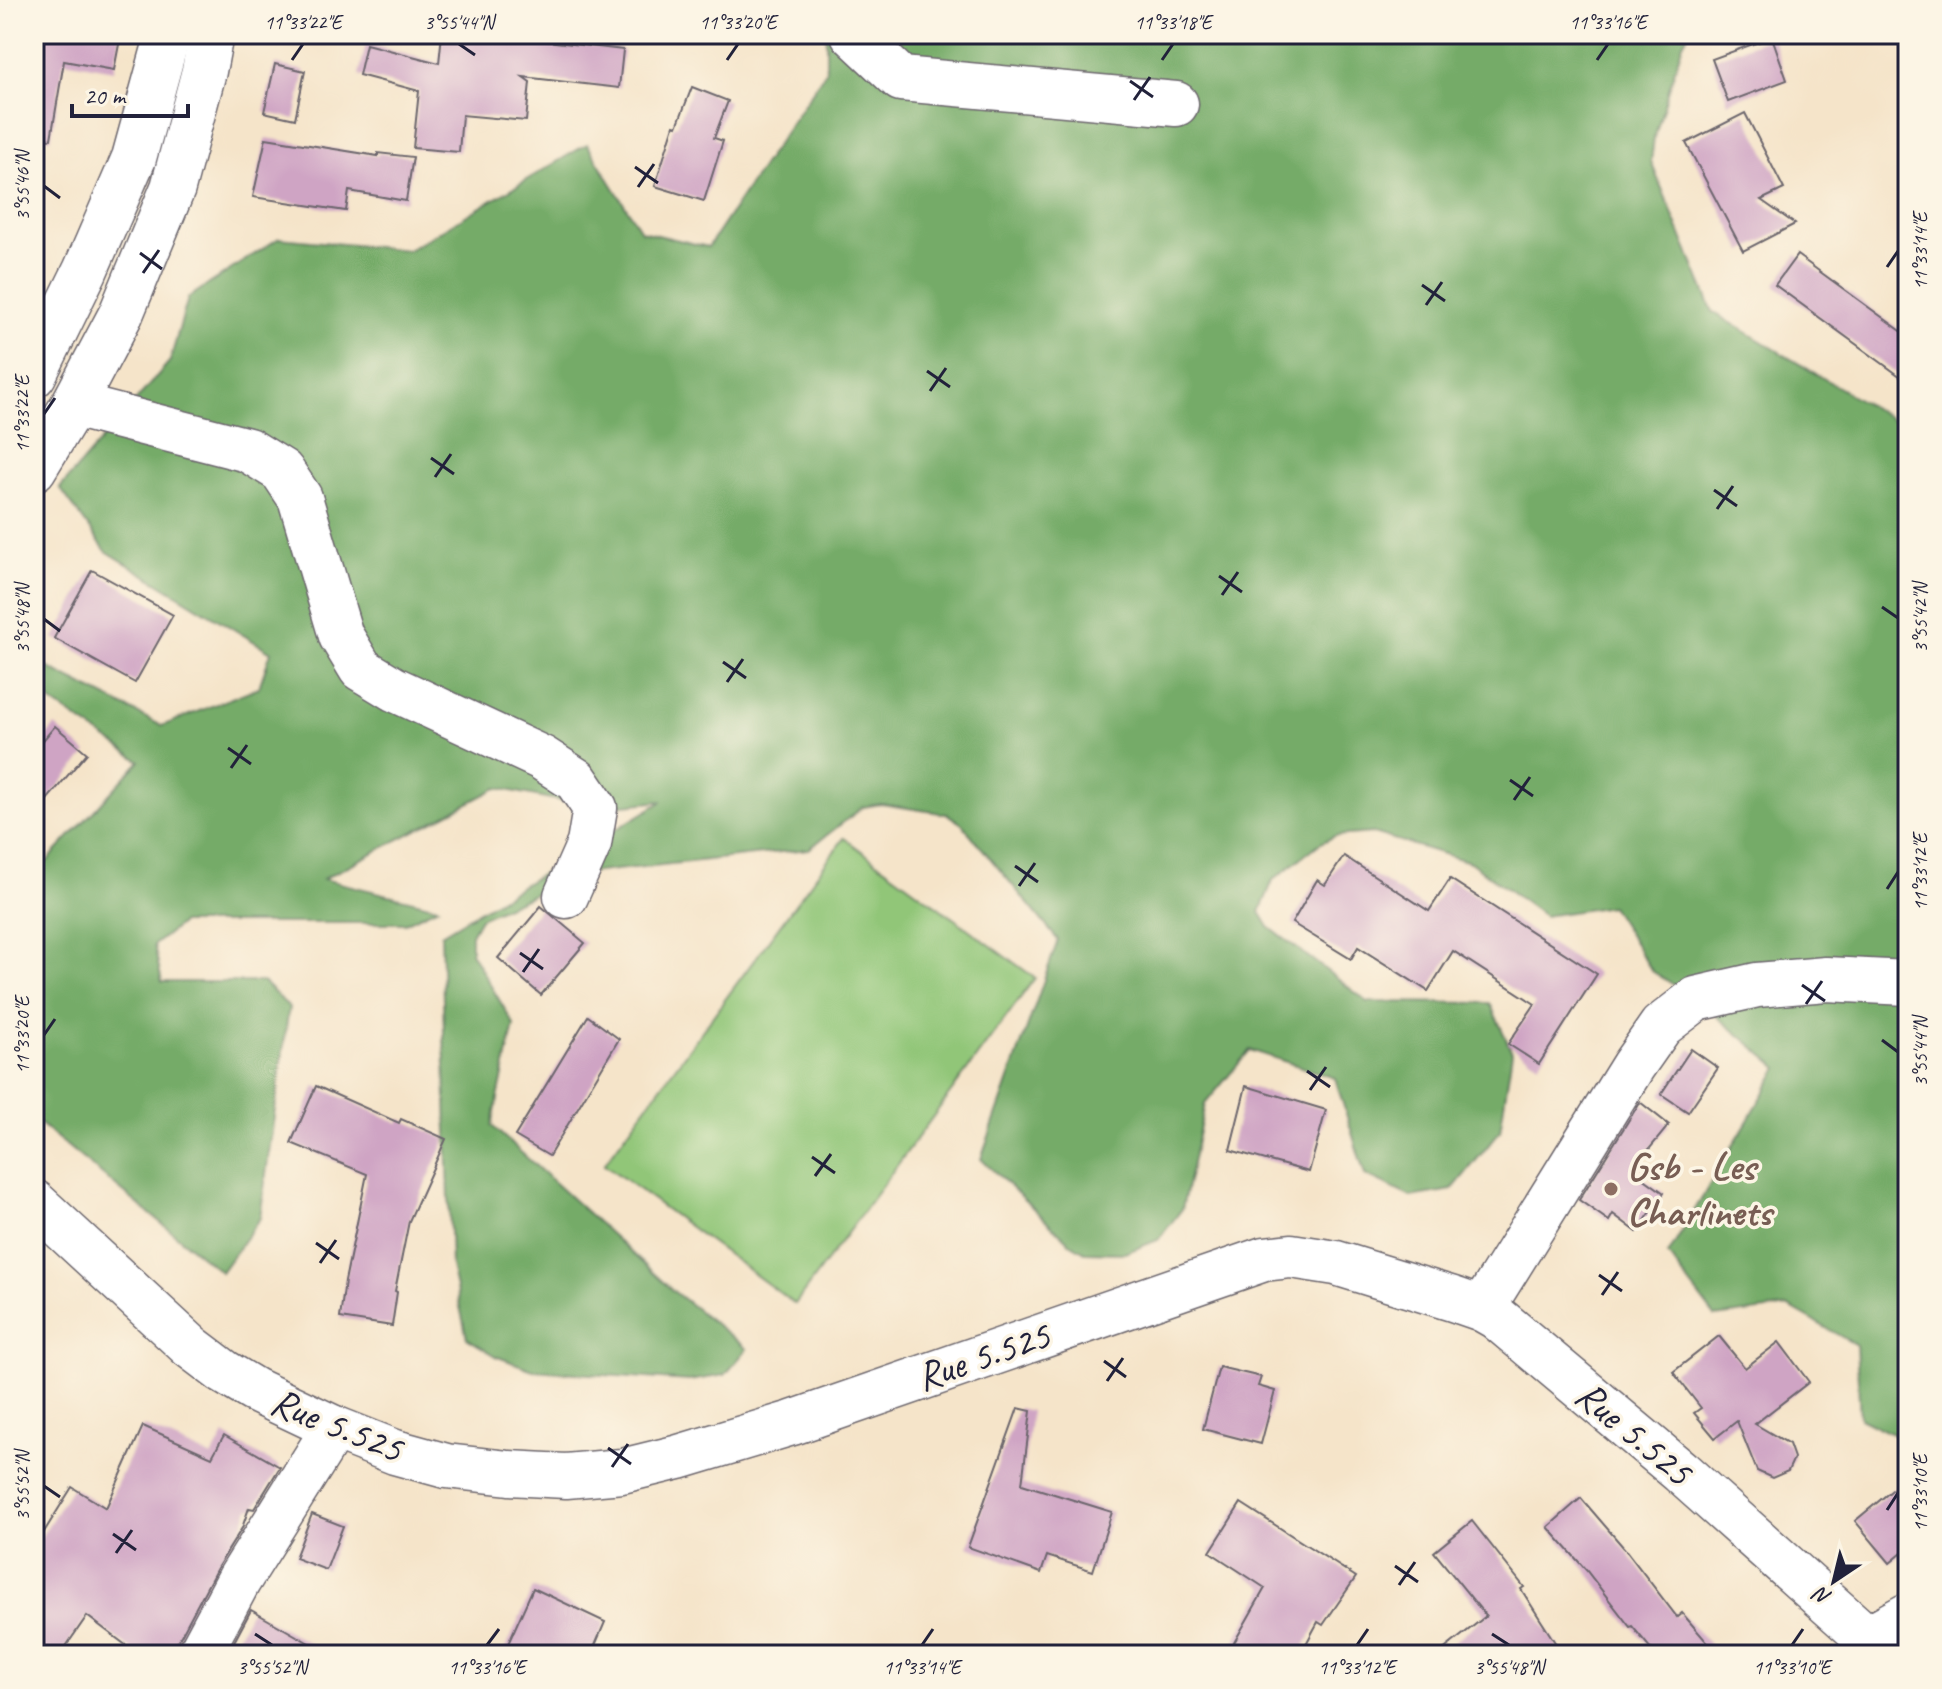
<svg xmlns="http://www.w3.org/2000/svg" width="1942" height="1689" font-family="Caveat,sans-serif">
	<rect width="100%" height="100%" fill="#fcf5e5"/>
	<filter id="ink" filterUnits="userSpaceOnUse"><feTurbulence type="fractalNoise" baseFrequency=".0125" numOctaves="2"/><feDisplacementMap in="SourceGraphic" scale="16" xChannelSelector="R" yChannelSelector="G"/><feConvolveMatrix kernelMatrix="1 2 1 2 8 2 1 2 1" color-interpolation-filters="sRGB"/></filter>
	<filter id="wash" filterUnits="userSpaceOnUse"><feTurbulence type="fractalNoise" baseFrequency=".006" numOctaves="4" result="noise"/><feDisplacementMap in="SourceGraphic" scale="32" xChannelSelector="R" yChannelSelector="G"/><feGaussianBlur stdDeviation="1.8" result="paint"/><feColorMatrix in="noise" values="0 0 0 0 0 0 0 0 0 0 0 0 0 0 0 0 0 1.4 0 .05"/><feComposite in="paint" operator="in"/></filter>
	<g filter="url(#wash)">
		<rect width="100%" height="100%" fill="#f5e4c9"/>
		<path fill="#91c678" stroke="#5a745a" stroke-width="2" d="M844,838L1035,978L795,1304L604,1164Z"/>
		<path fill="#74ab68" stroke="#4b6652" stroke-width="2" d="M826,34H1688L1683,43L1654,138L1651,162L1713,312L1908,429V1442L1860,1418L1856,1345L1789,1307L1715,1317L1668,1255L1779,1068L1696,999L1652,971L1611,906L1544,916L1470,862L1373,833L1335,836L1319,844L1273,880L1260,912L1269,927L1368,1002L1490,1003L1512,1052L1500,1131L1452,1190L1411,1197L1365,1175L1335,1078L1250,1050L1205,1104L1182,1209L1158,1240L1125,1253L1085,1252L1070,1243L981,1159L1058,940L962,824L947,814L881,804L863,807L809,849L579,874L480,918L471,934V952L514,1025L492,1126L672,1290L747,1349L725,1375L689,1381L533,1370L498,1357L467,1338L451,1266L441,934L663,801L595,808L497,788L323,879L438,907L405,923H182L154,945L162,982H263L289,1007L260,1218L221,1272L34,1119V872L38,871L140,761L50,701L41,664L162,726L259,687L271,652L106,551L60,488L170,361L188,298L279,238L408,250L587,144L641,231L708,247L826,71Z"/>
		<g id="blocks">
			<g fill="#cfa4c4">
				<path d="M34,34H121L114,70L64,61L51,139L34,137Z"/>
				<path d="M442,34H487L623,50L619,88L523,77L530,82L526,121L462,115L459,152L413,148L419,91L359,75L366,44L439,63Z"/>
				<path d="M1772,37L1787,80L1728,102L1712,59Z"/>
				<path d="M275,64L305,71L295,119L264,112Z"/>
				<path d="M692,87L728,101L714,138L723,141L704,201L655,186L674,125L677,126Z"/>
				<path d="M1745,113L1784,189L1761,200L1795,224L1743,251L1686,143Z"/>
				<path d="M266,138L378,156V153L413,157L406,201L349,191L346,211L253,197Z"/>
				<path d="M1797,255L1908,336V382L1775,285Z"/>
				<path d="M92,570L173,615L135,683L54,638Z"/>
				<path d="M55,726L87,753L34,815V751Z"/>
				<path d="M1344,856L1429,911L1450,879L1597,974L1539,1064L1508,1044L1535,1004L1453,951L1428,991L1358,947L1351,959L1292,923L1317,880L1325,885Z"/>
				<path d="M541,906L585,943L541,995L498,958Z"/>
				<path d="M588,1016L619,1039L549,1156L515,1136Z"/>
				<path d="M1691,1049L1718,1068L1688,1112L1661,1094Z"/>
				<path d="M316,1086L399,1123L401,1119L446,1139L409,1221L395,1291L397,1292L392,1326L340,1318L345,1281L367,1174L291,1143Z"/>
				<path d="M1246,1086L1326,1110L1309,1172L1230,1150Z"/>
				<path d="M1640,1102L1669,1125L1632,1170L1664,1193L1637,1232L1613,1214L1609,1221L1579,1200Z"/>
				<path d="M1719,1336L1745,1368L1779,1342L1809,1382L1755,1424L1789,1444L1794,1458L1788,1471L1772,1478L1757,1471L1737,1421L1715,1438L1694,1413L1701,1408L1673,1372Z"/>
				<path d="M1219,1367L1261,1377L1258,1386L1275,1391L1261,1444L1203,1429Z"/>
				<path d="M1018,1408L1031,1411L1022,1484L1112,1512L1093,1571L1047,1556L1041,1573L968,1547Z"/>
				<path d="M143,1426L212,1457L224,1435L280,1467L254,1509L249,1508L242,1528L217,1568L177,1643L174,1655H139L87,1616L60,1655H34V1548L72,1487L106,1508Z"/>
				<path d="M1908,1477V1548L1890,1563L1855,1521Z"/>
				<path d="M1581,1498L1624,1548L1677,1617L1682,1613L1718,1655H1656L1632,1626L1630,1627L1586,1570L1548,1527Z"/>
				<path d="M1241,1503L1356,1577L1323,1625L1318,1622L1300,1655H1227L1265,1588L1210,1552Z"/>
				<path d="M312,1514L343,1526L326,1570L295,1558Z"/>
				<path d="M1472,1521L1524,1587L1521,1589L1563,1655H1437L1486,1616L1434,1552Z"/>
				<path d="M533,1588L605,1622L591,1655H503Z"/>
				<path d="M251,1610L330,1655H227Z"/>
			</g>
		</g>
	</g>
	<g filter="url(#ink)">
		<use href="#blocks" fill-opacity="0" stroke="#6c666d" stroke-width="2"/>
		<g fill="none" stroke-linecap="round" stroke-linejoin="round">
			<g stroke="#6c666d" stroke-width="47">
				<g id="minor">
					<path d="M853,34L901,79L1176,104"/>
					<path d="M34,375L85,271L134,158L168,34"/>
					<path d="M73,405L248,450L282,471L300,498L341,636L361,669L394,689L542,758L576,780L595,808L589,844L566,896"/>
					<path d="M34,469L73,405L121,314L173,188L204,71L211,34"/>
					<path d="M34,1202L191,1347L224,1372L254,1390L334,1428L395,1452L446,1466L509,1473L566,1476L622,1471L679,1457L792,1423L1264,1259L1291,1256L1336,1263L1453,1299L1482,1309L1496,1317L1681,1472L1867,1638L1881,1655"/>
					<path d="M1482,1309L1633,1066L1661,1026L1696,999L1757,985L1826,979L1908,983"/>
					<path d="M1867,1638L1908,1615"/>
					<path d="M199,1655L239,1580L334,1428"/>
				</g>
			</g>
			<use href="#minor" stroke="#fff" stroke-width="44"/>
		</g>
	</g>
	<path fill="none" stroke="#22223b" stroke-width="3" d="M459,44L475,55M292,60L303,44M727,60L738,44M1162,60L1173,44M1597,60L1608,44M1130,81L1153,97M1134,100L1150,77M635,167L658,183M44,186L60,198M638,187L654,164M140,253L162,269M1887,267L1898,251M143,273L159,250M1422,285L1445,301M1426,305L1442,282M927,371L950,387M930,391L946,368M44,414L55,398M431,458L454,474M435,477L451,454M1714,490L1737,506M1717,509L1733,486M1219,576L1242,592M1222,595L1238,572M1882,607L1898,618M44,619L60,631M723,662L746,678M727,682L743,659M228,748L251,764M231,768L247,745M1510,780L1533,796M1514,800L1530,777M1015,866L1038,882M1019,886L1035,863M1887,889L1898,872M520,953L543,969M523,972L539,949M1802,985L1825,1001M1806,1004L1822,981M44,1035L55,1019M1882,1040L1898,1052M1307,1071L1330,1087M1310,1090L1326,1067M812,1157L835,1173M815,1176L831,1154M316,1243L339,1259M320,1263L336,1240M1599,1275L1622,1291M1602,1295L1618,1272M1104,1361L1126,1377M1107,1381L1123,1358M608,1448L631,1464M612,1467L628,1444M44,1486L60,1497M1887,1510L1898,1493M113,1534L136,1550M116,1553L132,1530M1395,1566L1418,1582M1399,1585L1415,1562M255,1634L272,1645M1492,1634L1509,1645M487,1645L499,1629M922,1645L933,1629M1357,1645L1368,1629M1792,1645L1803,1629"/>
	<circle fill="#8d6e63" stroke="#fcf5e5" stroke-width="3" cx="1611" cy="1189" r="8"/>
	<g text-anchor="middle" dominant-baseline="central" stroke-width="7" stroke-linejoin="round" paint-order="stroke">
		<g font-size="40" font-weight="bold" fill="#785e54" stroke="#fcf5e5" text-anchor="start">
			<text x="1627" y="1166">Gsb - Les<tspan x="1627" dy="46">Charlinets</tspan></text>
		</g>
		<g font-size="40" fill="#22223b" stroke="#fcf5e5">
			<text transform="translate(983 1356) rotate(-19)">Rue 5.525</text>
			<text transform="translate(337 1425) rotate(22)">Rue 5.525</text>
			<text transform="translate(1634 1433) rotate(40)">Rue 5.525</text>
		</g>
	</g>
	<rect width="1942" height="1689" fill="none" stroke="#fcf5e5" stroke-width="88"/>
	<g transform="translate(1834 1581) rotate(215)" stroke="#fcf5e5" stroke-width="6" paint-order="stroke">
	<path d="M0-6L14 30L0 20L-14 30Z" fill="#22223b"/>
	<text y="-12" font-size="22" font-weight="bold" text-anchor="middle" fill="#22223b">N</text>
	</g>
	<path d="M72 104v12h116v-12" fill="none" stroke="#22223b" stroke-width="4"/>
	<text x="84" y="104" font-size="24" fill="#22223b" stroke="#fcf5e5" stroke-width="6" paint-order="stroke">20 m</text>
	<rect x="44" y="44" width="1854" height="1601" fill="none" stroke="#22223b" stroke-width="3"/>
	<g font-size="20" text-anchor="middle" fill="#22223b">
		<text x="303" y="29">11°33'22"E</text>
		<text x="459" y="29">3°55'44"N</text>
		<text x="738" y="29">11°33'20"E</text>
		<text x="1173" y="29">11°33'18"E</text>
		<text x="1608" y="29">11°33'16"E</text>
		<text transform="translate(22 186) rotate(-90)" y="7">3°55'46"N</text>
		<text transform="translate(1920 251) rotate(-90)" y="7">11°33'14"E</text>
		<text transform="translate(22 414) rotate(-90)" y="7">11°33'22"E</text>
		<text transform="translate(1920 618) rotate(-90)" y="7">3°55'42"N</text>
		<text transform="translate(22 619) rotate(-90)" y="7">3°55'48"N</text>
		<text transform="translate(1920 872) rotate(-90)" y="7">11°33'12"E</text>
		<text transform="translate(22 1035) rotate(-90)" y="7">11°33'20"E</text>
		<text transform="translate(1920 1052) rotate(-90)" y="7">3°55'44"N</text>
		<text transform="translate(22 1486) rotate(-90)" y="7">3°55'52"N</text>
		<text transform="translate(1920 1493) rotate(-90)" y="7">11°33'10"E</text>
		<text x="272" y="1674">3°55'52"N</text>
		<text x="487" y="1674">11°33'16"E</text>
		<text x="922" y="1674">11°33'14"E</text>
		<text x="1357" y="1674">11°33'12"E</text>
		<text x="1509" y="1674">3°55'48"N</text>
		<text x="1792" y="1674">11°33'10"E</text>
	</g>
</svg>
